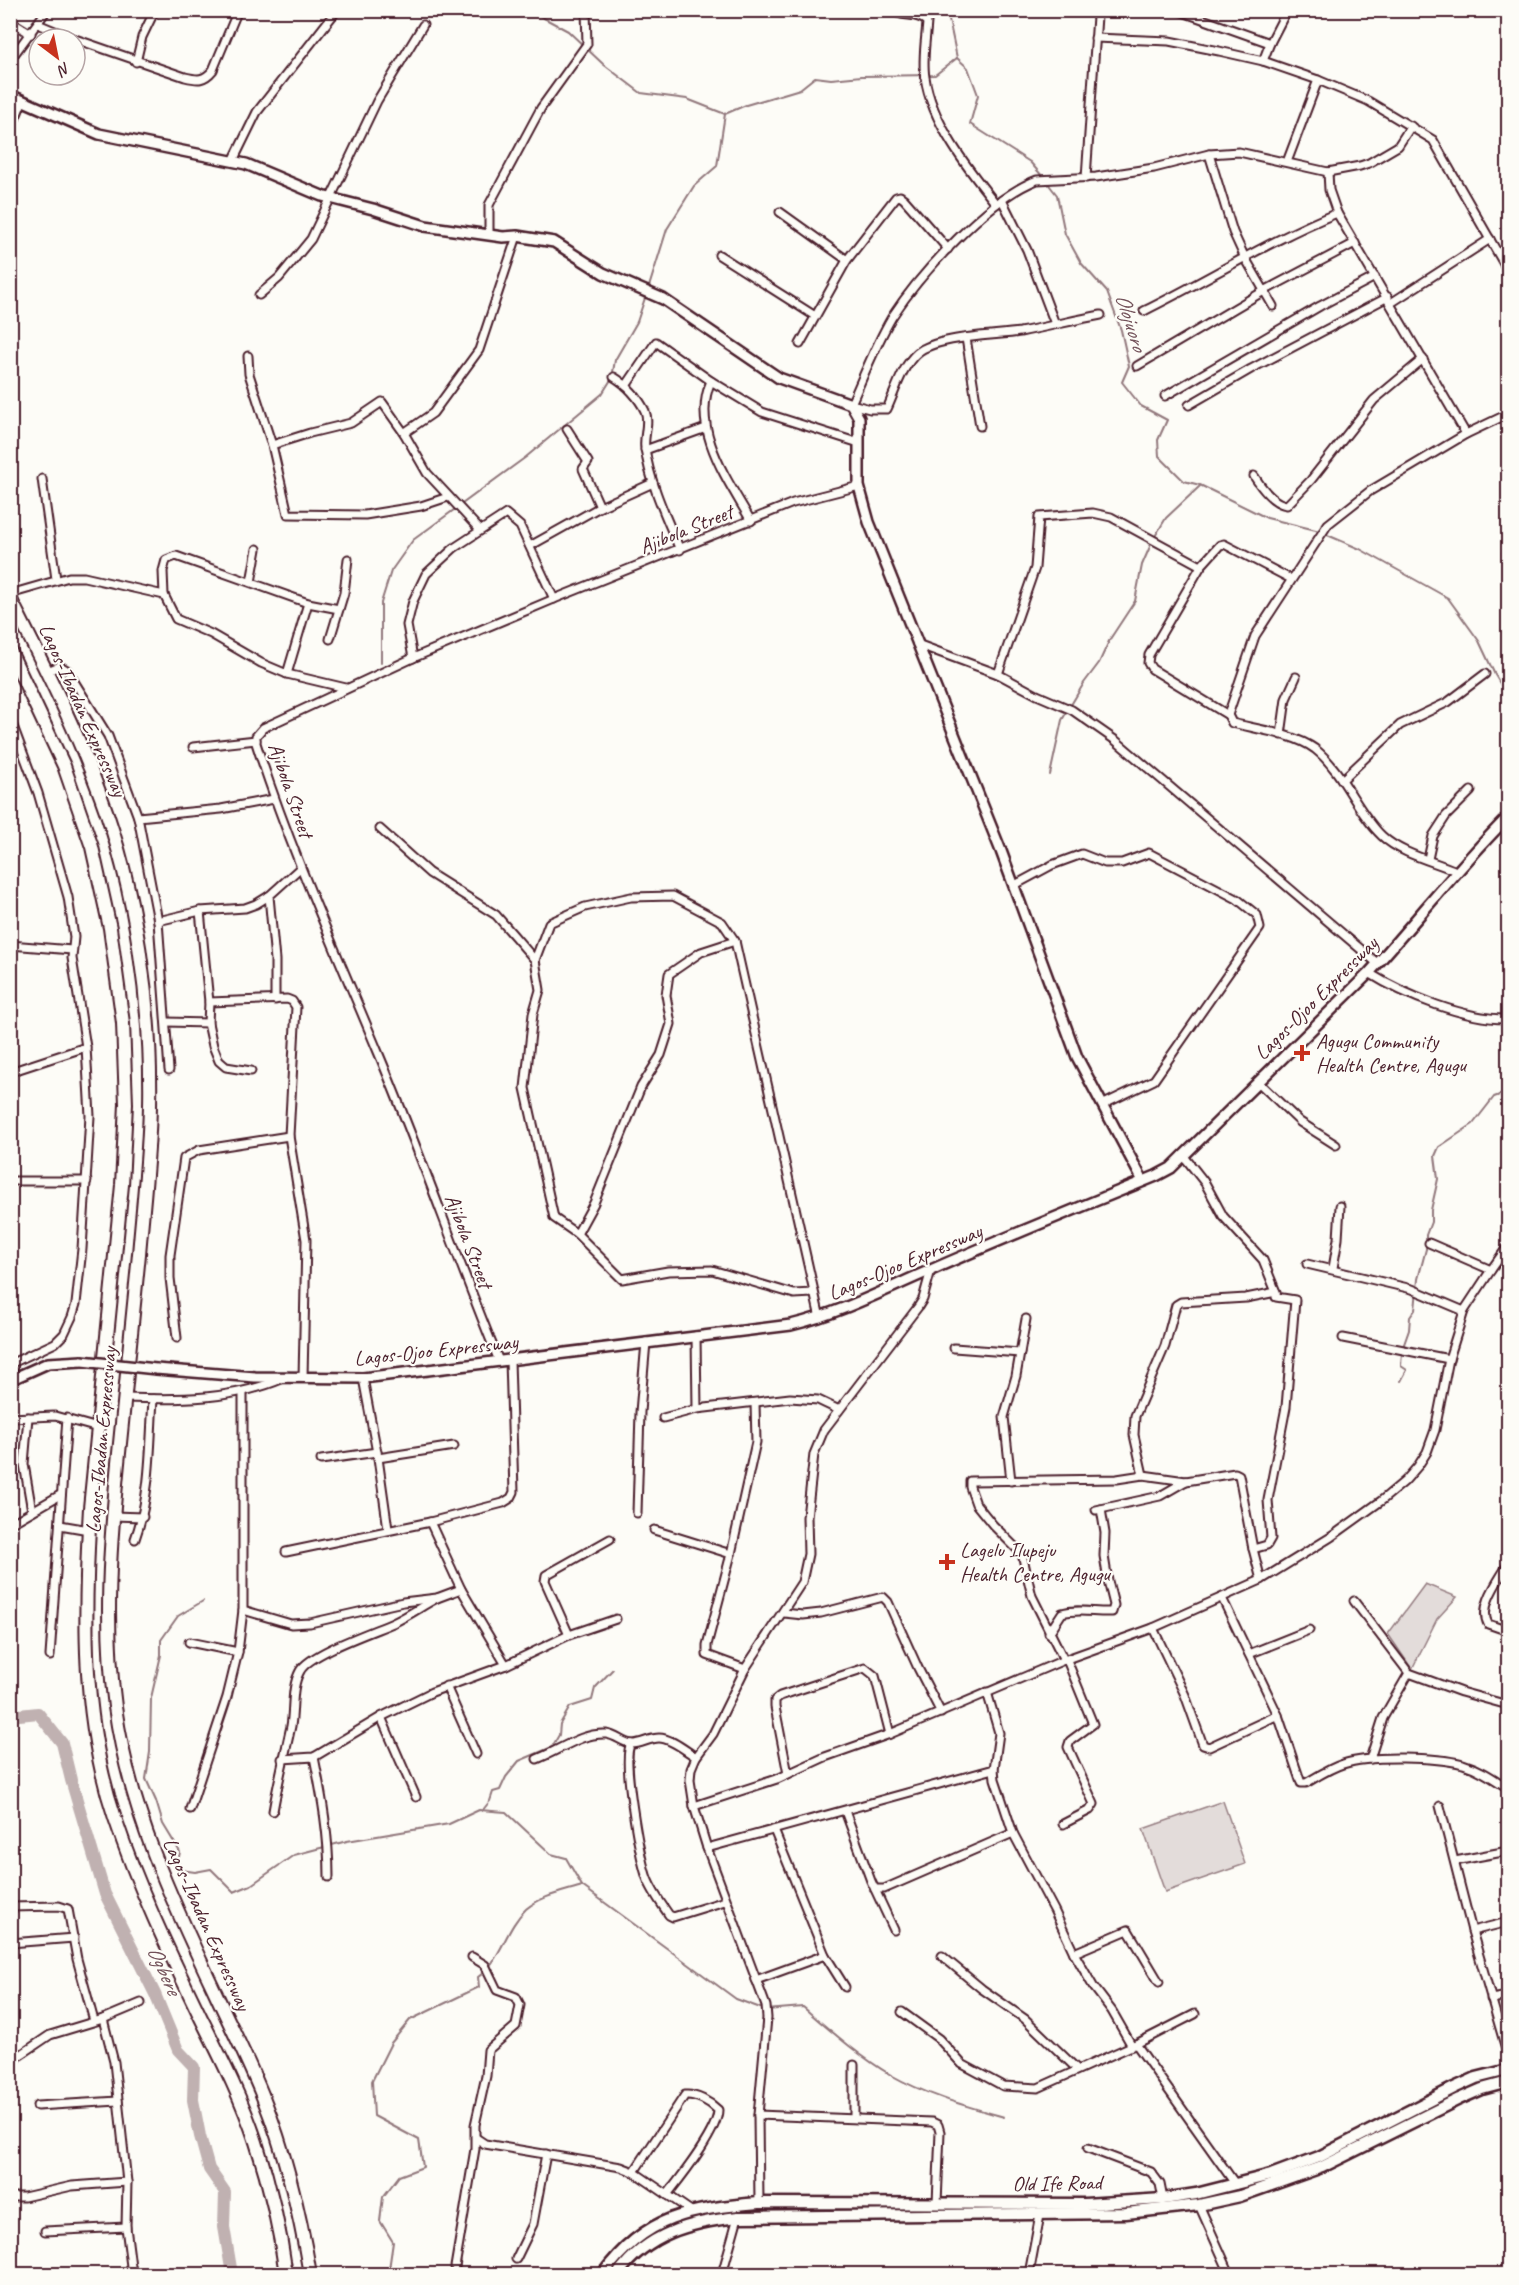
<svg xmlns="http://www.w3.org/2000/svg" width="1519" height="2285" font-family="Caveat,sans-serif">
	<rect width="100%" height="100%" fill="#fdfcf7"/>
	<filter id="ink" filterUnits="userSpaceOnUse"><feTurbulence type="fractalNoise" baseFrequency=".0167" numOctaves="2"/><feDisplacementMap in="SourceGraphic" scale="12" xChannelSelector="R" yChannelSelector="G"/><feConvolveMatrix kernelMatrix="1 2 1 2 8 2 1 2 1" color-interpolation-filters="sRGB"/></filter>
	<g filter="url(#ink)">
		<g fill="#e3dcda" stroke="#967e82" stroke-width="1.5">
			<path d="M1425,1584L1457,1597L1437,1619L1412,1669L1388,1634Z"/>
			<path d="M1223,1801L1245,1864L1165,1892L1143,1829Z"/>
		</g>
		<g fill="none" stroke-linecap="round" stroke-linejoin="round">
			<g stroke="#91777b" stroke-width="2">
				<path d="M529,10L568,31L603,64L641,93L687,99L725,114"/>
				<path d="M947,10L957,58L968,68L978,95L970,124L1030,162L1043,177"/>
				<path d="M1046,181L1057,195L1065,234L1081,263L1107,292L1121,330L1129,366L1122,382L1141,406L1167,420L1158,440L1159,456L1184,481L1200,485L1267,518L1320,531"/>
				<path d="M648,290L667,229L694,186L717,166L725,114L746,105L800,89L815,77L831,79L862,76L935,75L957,58"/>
				<path d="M1325,534L1360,549L1448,598L1479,641L1495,675L1508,697"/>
				<path d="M1154,538L1166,518L1200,486"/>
				<path d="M381,663V603L391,571L413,540L526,457L602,394L612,378L615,360L637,322L646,295"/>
				<path d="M1050,775L1062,720L1084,683L1099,663L1110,639L1135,601L1142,565L1152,542"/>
				<path d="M1403,1347L1409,1330L1410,1317L1415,1310L1418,1279L1426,1249V1235L1431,1222V1210L1438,1179L1435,1156L1439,1147L1473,1124L1494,1097L1508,1092"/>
				<path d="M1401,1381L1407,1370L1401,1366L1402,1352"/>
				<path d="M203,1601L178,1616L161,1640V1655L151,1698L150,1752L146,1779L156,1801L163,1824L180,1852L178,1861L181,1870L195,1872L211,1869L234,1892L251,1885L294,1855L347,1841L449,1824L479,1810L506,1812L551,1854L566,1858L582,1886L736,1999L766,2010L803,2007C831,2031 859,2056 891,2075C926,2095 966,2106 1004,2117"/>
				<path d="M482,1811L490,1801L493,1792L500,1790L506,1777L519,1761L552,1747L559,1735L560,1724L570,1707L592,1700L595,1688L613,1669"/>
				<path d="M386,2274L389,2269L393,2242L380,2221L383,2197L399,2176L423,2167L419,2140L374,2116L372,2081L391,2043L410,2020L479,1987L478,1977C501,1961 505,1929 526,1909C541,1896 563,1892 582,1886"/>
			</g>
			<path stroke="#c0b1b1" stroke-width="12" d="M10,1716L38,1713L62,1743L71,1780L105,1894L155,1994L178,2050L194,2067L193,2100L200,2136L209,2169L225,2192L224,2227L232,2274"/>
			<g stroke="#4a1f2b" stroke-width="11">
				<g id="street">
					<path d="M891,10C902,18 918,12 927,22C926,39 922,59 925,77C931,122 968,169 996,204"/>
					<path d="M1177,10L1270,43L1263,61"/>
					<path d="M10,21L31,34"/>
					<path d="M38,24L74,39"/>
					<path d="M1095,38L1169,41L1219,51L1263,61L1318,80L1368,101L1433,140L1508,271"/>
					<path d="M75,39L185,77C198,80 204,81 213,70L238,10"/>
					<path d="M1270,43L1287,10"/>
					<path d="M10,60L47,10"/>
					<path d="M136,62L142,37L155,10"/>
					<path d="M10,131L23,100"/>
					<path d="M1209,154L1233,232L1244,256L1273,306"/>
					<path d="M233,161L257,112L337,10"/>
					<path d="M1287,162L1318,80"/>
					<path d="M1328,172L1329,190L1337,213L1466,434"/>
					<path d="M1086,178L1097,16"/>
					<path d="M1002,200L1027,250L1055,324"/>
					<path d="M780,212L847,260"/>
					<path d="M489,234V205L541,108L587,44L586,10"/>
					<path d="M719,255L815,316"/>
					<path d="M259,295L279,278L311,239L377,101L423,25"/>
					<path d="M1391,303L1490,239"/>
					<path d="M1144,311C1209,279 1270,240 1337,213"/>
					<path d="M1101,315C1074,320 1047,327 1020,332C993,336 937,336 917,353C902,366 895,392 887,409H870L851,404C864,375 876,344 892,317C920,274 989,198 1037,180L1096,177L1154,168L1209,154L1239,152L1328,172L1360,166L1369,163L1398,146L1411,126"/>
					<path d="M966,338L980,426"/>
					<path d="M800,344L847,260L896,197L900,196L904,199L948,249"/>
					<path d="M248,356L249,374L272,445L288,514L365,515L421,506L448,497"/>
					<path d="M1137,366L1264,291L1355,243"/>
					<path d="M614,377C626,384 639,398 645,411C650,423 643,436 645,448C650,484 666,517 680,550"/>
					<path d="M711,381C690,429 728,480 751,521"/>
					<path d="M626,386L656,342L711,381L762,412L859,443"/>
					<path d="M1165,396L1320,306L1375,277"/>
					<path d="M1189,405L1251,369L1388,297"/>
					<path d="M567,429L588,462L583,469L600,507"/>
					<path d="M404,433L433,413L479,350L517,236"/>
					<path d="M272,445L310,433L351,423L382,402L404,433L427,473L480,530"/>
					<path d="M645,450L706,428"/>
					<path d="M1254,476C1261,487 1274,504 1287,505L1311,480L1374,400L1423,359"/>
					<path d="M42,479L56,579"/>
					<path d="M530,546L600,507L653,483"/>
					<path d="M1507,553H1508"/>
					<path d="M1291,579L1224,544L1220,545L1201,566L1149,655L1148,663L1152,669L1228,715L1232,723C1256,729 1295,734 1315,749C1344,772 1356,811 1382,836C1401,854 1433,861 1456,871"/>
					<path d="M251,582L257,549"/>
					<path d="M10,594L69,577H84L164,595L176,619L211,634L261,663L287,674L346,688"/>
					<path d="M164,595L163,571L166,560L176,556L308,603L339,609"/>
					<path d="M330,639L344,593L348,559"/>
					<path d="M917,644L998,674L1037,695L1072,710L1115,740L1377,963"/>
					<path d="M413,658L407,625L413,601L426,574L454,548L506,514L520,526L554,599"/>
					<path d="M1507,663L1508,662"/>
					<path d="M47,671L60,666L67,670L108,736L138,817L158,921L169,1070"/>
					<path d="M287,674L308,603"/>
					<path d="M998,674L1035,568L1039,517L1093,513L1111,517L1201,566"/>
					<path d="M1228,715L1255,636L1328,524L1370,491L1466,434L1508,414"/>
					<path d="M10,718L38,793L68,897L74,937L72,958L86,1047L90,1116L82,1249L76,1304L72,1317L64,1334L55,1343L10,1364"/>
					<path d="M1281,735L1286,699L1296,677"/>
					<path d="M193,747L256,740"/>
					<path d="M1342,780L1400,725L1448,702L1485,674"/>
					<path d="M138,817L221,809L274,799"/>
					<path d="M380,829L429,873L496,915L535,960L540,990L533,1014L525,1088L554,1218L577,1234L622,1279L668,1271L712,1270L794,1294L813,1293"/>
					<path d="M1428,859L1433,836L1446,816L1471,791"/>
					<path d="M1013,886L1052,865L1082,854L1105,863H1122L1149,853L1237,899L1257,915L1260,928L1154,1080L1102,1105"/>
					<path d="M269,896L275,960V1000"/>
					<path d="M200,911L209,1002L208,1023L213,1046L219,1061L226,1067L251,1071"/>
					<path d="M158,921L200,911L245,908L256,904L269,896L300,868"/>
					<path d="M10,945L72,950"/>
					<path d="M535,960L549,923L585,907L631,897L673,896L722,922L735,941"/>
					<path d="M1369,973C1404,995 1466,1020 1508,1019"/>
					<path d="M209,1002L287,999L292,1001L296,1007L289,1136L306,1240L303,1378"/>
					<path d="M167,1022L208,1023"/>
					<path d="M10,1072L86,1047"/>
					<path d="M1258,1082L1300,1122L1336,1145"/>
					<path d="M1183,1155L1205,1183L1223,1216L1263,1260L1276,1292V1297L1295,1300L1286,1407L1268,1500L1271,1538L1267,1545L1253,1549"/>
					<path d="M10,1181H87"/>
					<path d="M577,1234L594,1203L641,1087L661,1055L671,1024L666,995L669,974L701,952L735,941L820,1318"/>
					<path d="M1429,1243L1491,1270"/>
					<path d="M1307,1264L1412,1289L1464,1311"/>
					<path d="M1333,1268L1338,1239L1340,1206"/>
					<path d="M696,1336L697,1409"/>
					<path d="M177,1338L170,1278V1255L184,1158L199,1150L289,1136"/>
					<path d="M1343,1338L1449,1359"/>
					<path d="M954,1348L1020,1353"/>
					<path d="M499,1361C457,1259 421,1154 378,1052C335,949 290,849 256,743V736L263,728L413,658L554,599L793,503L859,486"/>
					<path d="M363,1378L378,1458L388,1529"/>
					<path d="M125,1398C179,1400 233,1400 284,1378"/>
					<path d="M28,1417L24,1464L32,1511"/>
					<path d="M10,1418L55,1416L98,1428"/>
					<path d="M663,1418L697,1409L790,1398L818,1400L839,1410"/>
					<path d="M378,1458L454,1446"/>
					<path d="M321,1460L377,1452"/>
					<path d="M1143,1475L1134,1435L1135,1416L1165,1346L1176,1305L1181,1302L1246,1298L1276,1292"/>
					<path d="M1011,1481L1004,1417L1016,1376L1026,1319"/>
					<path d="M1096,1510L1160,1496L1186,1481"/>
					<path d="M637,1513L640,1412L646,1342"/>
					<path d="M113,1516L143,1517"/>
					<path d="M430,1522L461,1589L506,1665"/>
					<path d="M10,1524L60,1495"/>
					<path d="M60,1525L89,1530"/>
					<path d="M654,1530L731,1554"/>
					<path d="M135,1539C151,1495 150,1445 153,1399"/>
					<path d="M286,1552L430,1522L503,1503L511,1498L514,1492L510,1360"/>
					<path d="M1508,1564C1500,1579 1478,1606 1488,1624L1508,1631"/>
					<path d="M1222,1598L1278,1715L1301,1783H1306C1318,1776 1330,1768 1343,1764C1369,1755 1437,1757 1463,1764C1480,1769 1494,1779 1508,1788"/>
					<path d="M1354,1601L1409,1673L1461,1692L1508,1705"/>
					<path d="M243,1610L291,1624L310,1623L403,1602L437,1598L461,1589"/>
					<path d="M784,1613L803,1615L821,1613L883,1597L888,1602L918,1668L941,1713"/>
					<path d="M1153,1628L1185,1695L1203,1745L1209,1747L1278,1715"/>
					<path d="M1049,1633L1062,1613C1078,1608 1095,1613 1112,1612L1114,1605L1108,1581L1104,1556L1105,1533L1101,1509"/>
					<path d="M569,1635L545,1581L546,1575L610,1539"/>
					<path d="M189,1642L238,1652"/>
					<path d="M1249,1654L1309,1630"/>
					<path d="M50,1656L67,1418"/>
					<path d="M1064,1660L1032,1596L1022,1554L993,1525L976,1504L970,1487V1481L1117,1479L1143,1475L1186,1481L1235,1473L1239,1475L1253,1549L1261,1580"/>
					<path d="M745,1669L707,1655V1645L731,1554L756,1442L755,1403"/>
					<path d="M446,1686L476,1754"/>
					<path d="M987,1692L999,1733L994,1769L995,1779L1013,1833L1054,1910L1074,1953L1093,1986L1112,2011L1132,2046"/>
					<path d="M381,1717L416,1797"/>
					<path d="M631,1744C621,1756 640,1856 646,1875C650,1889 661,1903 669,1915L673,1917L725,1901"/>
					<path d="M314,1757C322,1797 329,1836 329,1877"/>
					<path d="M282,1759L314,1757L381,1717L432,1692L506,1665L569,1635L616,1619"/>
					<path d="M537,1759C561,1750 580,1733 606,1734C616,1735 623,1743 632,1744C641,1744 650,1738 659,1738C671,1738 686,1751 696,1757"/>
					<path d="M1370,1759L1383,1718L1409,1673"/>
					<path d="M788,1774L775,1707V1700L780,1696L865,1668L875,1676L890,1734"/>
					<path d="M694,1806L777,1779L825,1757L890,1734L1064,1660L1153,1628L1261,1580L1331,1537L1381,1501L1405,1481L1418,1466L1427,1452L1435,1430L1449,1359L1464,1311L1491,1270L1508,1246"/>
					<path d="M1440,1806L1472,1931L1508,2056"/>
					<path d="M190,1809L227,1697L238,1652L243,1610V1393"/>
					<path d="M273,1811C278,1782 285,1754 291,1726C294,1709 291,1687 300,1671C310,1653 372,1632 393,1623C408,1616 422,1606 437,1598"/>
					<path d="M845,1811L871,1881L894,1930"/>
					<path d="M1063,1824L1090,1810L1094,1804L1068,1747L1070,1741L1093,1724L1067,1660"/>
					<path d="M774,1830L825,1955L845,1987"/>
					<path d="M707,1848L994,1769"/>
					<path d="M1455,1861L1508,1851"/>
					<path d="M875,1889H884L1013,1833"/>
					<path d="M10,1907L59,1906L68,1909L77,1959L94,2021"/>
					<path d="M1472,1931L1508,1922"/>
					<path d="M10,1943L74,1938"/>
					<path d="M1074,1953L1128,1930L1159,1982"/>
					<path d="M942,1956L982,1989L1025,2019L1077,2069"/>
					<path d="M756,1980L825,1955"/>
					<path d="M1491,1999L1508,1996"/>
					<path d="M902,2012L939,2039L962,2064L1003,2086L1038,2088L1136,2044L1195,2014"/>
					<path d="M103,2019L114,2062L127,2182L126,2227L132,2274"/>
					<path d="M1136,2044L1236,2185"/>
					<path d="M10,2062L50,2035L103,2019L141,2003"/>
					<path d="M854,2065V2118"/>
					<path d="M37,2106L118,2101"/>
					<path d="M758,2115L932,2122L938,2125L940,2132L937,2203"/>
					<path d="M476,2138L485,2144L621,2167L634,2172L691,2211"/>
					<path d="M1088,2148L1151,2172L1160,2184L1163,2199"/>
					<path d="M634,2172L685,2095C696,2094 710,2102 718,2110C718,2131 681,2177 667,2195"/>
					<path d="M10,2197H24L72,2186L127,2182"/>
					<path d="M759,2203L758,2115L767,2018L766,2006L707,1848L694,1806L690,1780L691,1769L696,1757L713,1734L745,1669L802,1582L808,1554L807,1517L814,1454L824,1430L918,1307L923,1299L931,1270"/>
					<path d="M1199,2205L1230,2274"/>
					<path d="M45,2231L126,2227"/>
					<path d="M516,2259L533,2224L546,2154"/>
					<path d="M455,2267L475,2149V2125L486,2076L488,2050L516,2026L520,2005L516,1997L497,1990L485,1965L472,1957"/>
					<path d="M722,2274L738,2217"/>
					<path d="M1029,2274L1040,2215"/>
				</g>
			</g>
			<g stroke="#4a1f2b" stroke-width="14">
				<g id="secondary">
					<path d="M10,95L99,134L246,164L322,196L373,209L425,226L503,237L517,236L554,242L603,273L663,299L779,378L851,404L859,418V486L869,522L1001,851L1077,1057L1143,1181"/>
					<path d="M156,1369L255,1377L363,1378L791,1325C841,1313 884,1290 931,1270C1006,1237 1081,1207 1156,1176L1171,1168L1369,973C1416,921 1459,866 1508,817"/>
					<path d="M10,1380L48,1363L82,1361"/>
				</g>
			</g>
			<g stroke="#4a1f2b" stroke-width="15">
				<g id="primary">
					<path d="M603,2274C646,2215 691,2209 759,2203L1085,2204L1163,2199L1196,2194L1271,2175L1319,2157L1454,2088L1476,2078L1508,2070"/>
					<path d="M618,2274C647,2233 691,2222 738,2217L1126,2213L1199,2205L1240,2196L1322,2167L1459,2099L1482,2089L1508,2082"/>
				</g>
			</g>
			<g stroke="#4a1f2b" stroke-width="16">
				<g id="highway">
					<path d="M10,598C43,664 76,728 101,797C136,890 152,1007 150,1106C149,1156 143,1205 139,1254C132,1324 125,1393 118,1463C110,1544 104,1626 115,1707C130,1812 171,1899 216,1994C232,2029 249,2062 263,2097C286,2154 300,2214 310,2274"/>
					<path d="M10,651L64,766L92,847L110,928L123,1023L126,1104L122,1185L90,1508C84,1612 81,1718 115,1818C138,1887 169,1952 201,2018C221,2058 242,2099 256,2142C270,2185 280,2230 286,2274"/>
				</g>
			</g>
			<use href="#street" stroke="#fdfcf7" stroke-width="7"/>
			<use href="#secondary" stroke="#fdfcf7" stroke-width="9"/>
			<use href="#primary" stroke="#fdfcf7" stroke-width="10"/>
			<use href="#highway" stroke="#fdfcf7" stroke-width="12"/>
			<g stroke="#4a1f2b" stroke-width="14" stroke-linecap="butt">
				<path id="secondary-bridge" d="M82,1361L156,1369"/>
			</g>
			<use href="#secondary-bridge" stroke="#fdfcf7" stroke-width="9"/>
		</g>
	</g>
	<g fill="#c8321e" stroke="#fdfcf7" stroke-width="2">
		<path d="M1299 1044h6v6h6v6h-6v6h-6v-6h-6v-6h6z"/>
		<path d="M944 1553h6v6h6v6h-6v6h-6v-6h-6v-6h6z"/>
	</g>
	<g text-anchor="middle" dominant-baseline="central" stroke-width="4.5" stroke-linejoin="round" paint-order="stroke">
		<g font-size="21" fill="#4a1f2b" stroke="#fdfcf7">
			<text transform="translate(686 529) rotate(-22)">Ajibola Street</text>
			<text transform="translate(83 710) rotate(66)">Lagos-Ibadan Expressway</text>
			<text transform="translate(291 790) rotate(71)">Ajibola Street</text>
			<text transform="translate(1316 998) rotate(-45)">Lagos-Ojoo Expressway</text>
			<text transform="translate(469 1241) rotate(69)">Ajibola Street</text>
			<text transform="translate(905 1262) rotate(-23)">Lagos-Ojoo Expressway</text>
			<text transform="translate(436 1350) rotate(-6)">Lagos-Ojoo Expressway</text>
			<text transform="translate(101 1440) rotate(-85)">Lagos-Ibadan Expressway</text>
			<text transform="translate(207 1924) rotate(66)">Lagos-Ibadan Expressway</text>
			<text transform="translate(1057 2183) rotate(-1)">Old Ife Road</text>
		</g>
		<g font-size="21" fill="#4a1f2b" stroke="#fdfcf7" text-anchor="start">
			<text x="1316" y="1041">Agugu Community<tspan x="1316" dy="24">Health Centre, Agugu</tspan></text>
			<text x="960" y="1550">Lagelu Ilupeju<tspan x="960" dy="24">Health Centre, Agugu</tspan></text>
		</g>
		<g font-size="22" font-style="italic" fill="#73525a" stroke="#fdfcf7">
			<text transform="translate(1131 322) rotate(72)">Olojuoro</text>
			<text transform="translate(164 1970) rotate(65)">Ogbere</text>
		</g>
	</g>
	<rect width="1519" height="2285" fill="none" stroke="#fdfcf7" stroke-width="36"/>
	<rect x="18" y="18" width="1483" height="2249" fill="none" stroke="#4a1f2b" stroke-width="2" filter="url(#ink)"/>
	<g transform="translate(57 57) rotate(148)"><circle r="28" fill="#fdfcf7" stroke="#b5a4a5" stroke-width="1.5"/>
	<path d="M0-4.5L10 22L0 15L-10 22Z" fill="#c8321e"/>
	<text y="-9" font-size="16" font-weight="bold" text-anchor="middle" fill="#4a1f2b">N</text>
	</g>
</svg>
